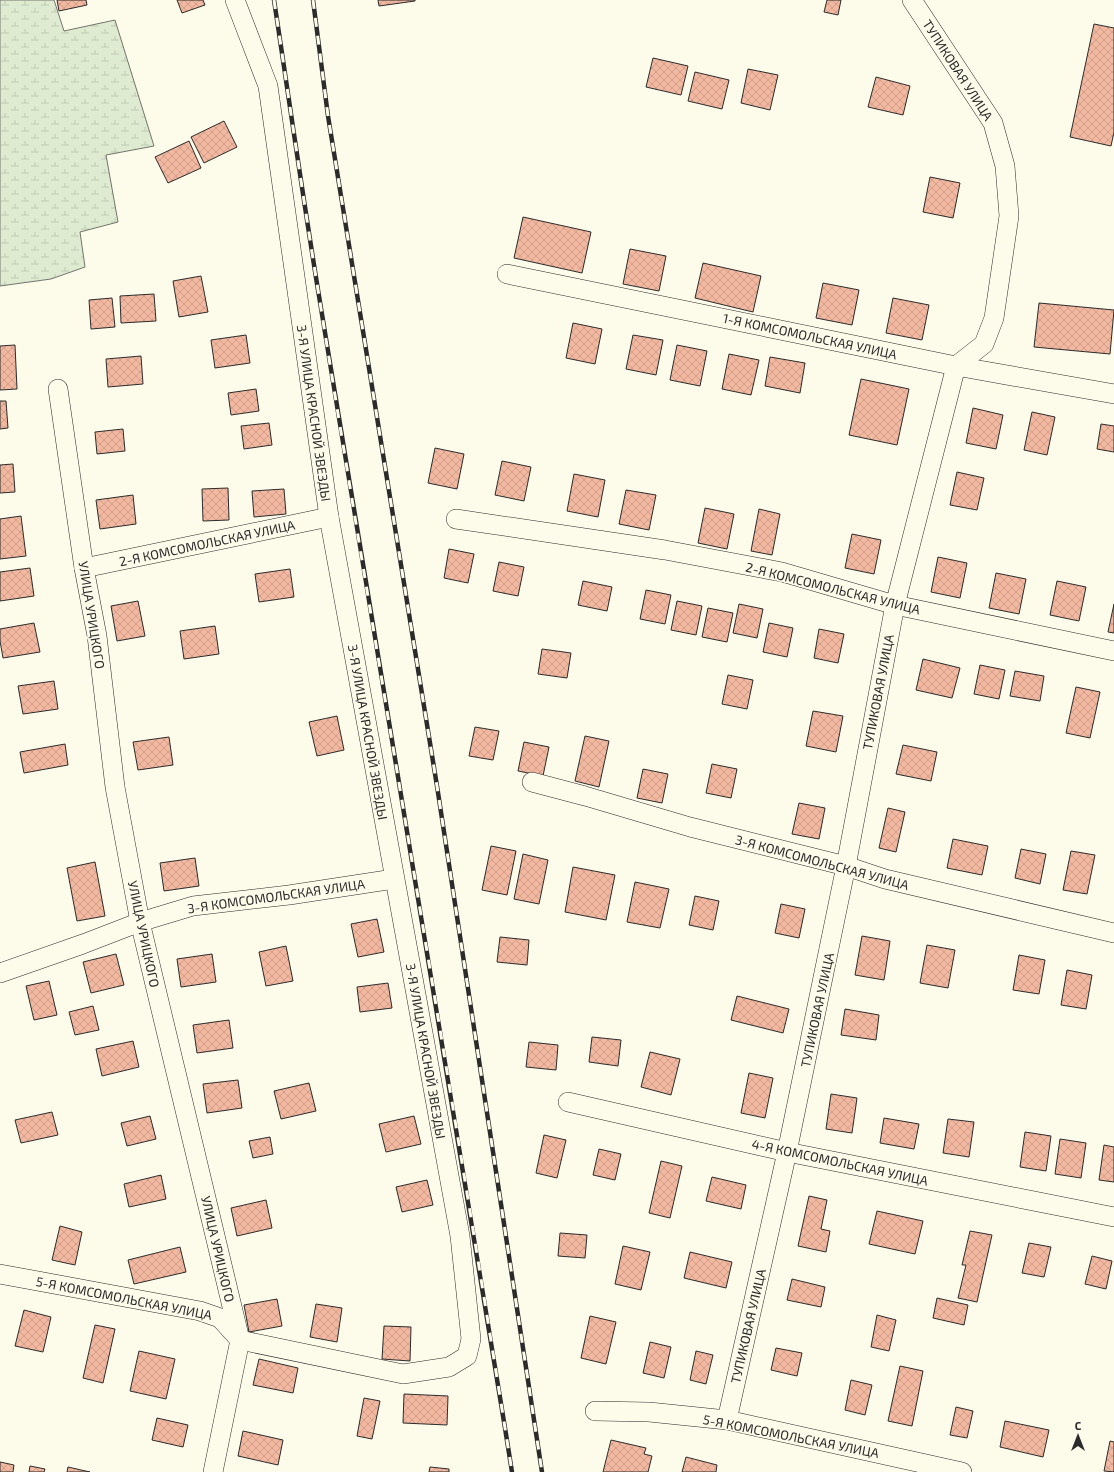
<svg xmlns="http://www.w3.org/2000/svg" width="1114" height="1472" font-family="'Exo 2',sans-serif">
	<defs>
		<pattern id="wetland-marsh" width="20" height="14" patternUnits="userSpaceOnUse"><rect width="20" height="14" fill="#deebd1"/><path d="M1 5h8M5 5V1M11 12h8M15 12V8" fill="none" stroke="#bfcab4"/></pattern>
		<pattern id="building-cross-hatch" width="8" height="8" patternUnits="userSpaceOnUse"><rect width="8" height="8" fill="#f2b8a0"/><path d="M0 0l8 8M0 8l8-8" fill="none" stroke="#d09e8a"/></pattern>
	</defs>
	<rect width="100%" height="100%" fill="#fdfbea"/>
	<path fill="url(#wetland-marsh)" stroke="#74746e" d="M0,0H54L64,31L115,20L154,146L106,155L118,222L80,232L85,267L51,279L0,286Z"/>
	<g fill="url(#building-cross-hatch)" stroke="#2b2b2b">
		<path d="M57,0H86L87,5L59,11Z"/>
		<path d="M177,0H203L205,5L182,13Z"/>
		<path d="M378,0H415V1L379,6Z"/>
		<path d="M827,0H841L838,15L824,12Z"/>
		<path d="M1094,24L1114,28V132L1111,146L1070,137Z"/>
		<path d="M653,58L688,66L681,95L646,87Z"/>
		<path d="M748,69L778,75L770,110L741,103Z"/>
		<path d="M695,72L729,80L722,109L688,101Z"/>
		<path d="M876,77L910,86L903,115L868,107Z"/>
		<path d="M224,121L237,147L204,163L191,137Z"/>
		<path d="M189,141L201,168L168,183L155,157Z"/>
		<path d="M930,177L960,183L953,218L923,212Z"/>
		<path d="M523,217L591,232L582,273L514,258Z"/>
		<path d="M630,249L666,256L659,291L623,284Z"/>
		<path d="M703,263L761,276L753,312L695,298Z"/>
		<path d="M201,276L208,312L179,317L173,281Z"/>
		<path d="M823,283L859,290L852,325L816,318Z"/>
		<path d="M154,294L156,321L121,323L120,296Z"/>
		<path d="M112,298L115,327L91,329L89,300Z"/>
		<path d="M893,298L929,305L922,340L886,333Z"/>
		<path d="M1039,303L1114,310L1110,354L1034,347Z"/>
		<path d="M573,323L602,329L595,364L566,358Z"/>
		<path d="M246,335L250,363L215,368L211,340Z"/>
		<path d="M633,335L663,340L656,375L626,369Z"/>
		<path d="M15,345L17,389L0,390V346Z"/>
		<path d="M677,345L707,351L700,386L670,380Z"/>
		<path d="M729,354L759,360L751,395L722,389Z"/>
		<path d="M141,356L143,384L108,387L106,359Z"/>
		<path d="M770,357L805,363L800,393L765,386Z"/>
		<path d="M861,379L909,389L897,445L849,435Z"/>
		<path d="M256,389L259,411L231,415L228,393Z"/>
		<path d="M0,401H6L8,428L0,429Z"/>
		<path d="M973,408L1003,415L996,449L966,443Z"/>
		<path d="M1032,412L1055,417L1047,455L1024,450Z"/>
		<path d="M269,423L272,445L244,449L241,426Z"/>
		<path d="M1101,424L1114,426V452L1097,449Z"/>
		<path d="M123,429L125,451L97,454L95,432Z"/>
		<path d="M435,448L464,454L457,489L428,483Z"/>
		<path d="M502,461L531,467L524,501L495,495Z"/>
		<path d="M13,464L15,492L0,493V465Z"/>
		<path d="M957,472L984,478L977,510L950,505Z"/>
		<path d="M574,474L605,480L598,517L567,511Z"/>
		<path d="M228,488L229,520L203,521L202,489Z"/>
		<path d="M284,489L286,514L254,517L252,491Z"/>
		<path d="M626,490L656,495L649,530L619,524Z"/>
		<path d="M133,495L136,524L100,529L96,500Z"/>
		<path d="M705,508L734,514L727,549L698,543Z"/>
		<path d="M759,509L780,514L772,555L751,551Z"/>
		<path d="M21,516L26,556L0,559V519Z"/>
		<path d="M852,534L881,540L874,574L845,568Z"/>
		<path d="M449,549L474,554L468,583L444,578Z"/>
		<path d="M938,557L967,563L960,598L931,592Z"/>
		<path d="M499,562L524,567L518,596L493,591Z"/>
		<path d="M30,568L34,596L0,601V572Z"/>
		<path d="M290,569L294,597L259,602L255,574Z"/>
		<path d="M996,573L1026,579L1019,614L989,608Z"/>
		<path d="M583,581L612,587L607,611L578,605Z"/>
		<path d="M1057,581L1086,587L1079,621L1050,615Z"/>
		<path d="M646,590L671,595L665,624L640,619Z"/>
		<path d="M138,601L145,636L117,641L111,606Z"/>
		<path d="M677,601L702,606L696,635L671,630Z"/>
		<path d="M739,604L763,609L757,638L733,633Z"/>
		<path d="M1114,604V633L1108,632Z"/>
		<path d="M708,608L733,613L727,642L702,637Z"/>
		<path d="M34,623L40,652L3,658L0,641V629Z"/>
		<path d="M769,623L793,628L787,657L763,652Z"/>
		<path d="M215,626L219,654L184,659L180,631Z"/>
		<path d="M819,629L844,634L838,663L814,658Z"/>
		<path d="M542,649L571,653L567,678L538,674Z"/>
		<path d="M923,659L960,668L952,698L916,690Z"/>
		<path d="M980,665L1005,670L999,699L974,694Z"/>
		<path d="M1015,671L1044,676L1040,701L1010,696Z"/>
		<path d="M728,675L753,680L747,709L722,704Z"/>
		<path d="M54,681L58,709L23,714L18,686Z"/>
		<path d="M1076,687L1100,692L1090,738L1066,733Z"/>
		<path d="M813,711L843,716L836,752L806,746Z"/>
		<path d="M337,716L344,750L317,756L309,722Z"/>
		<path d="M475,727L499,731L493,760L469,756Z"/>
		<path d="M585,736L609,741L599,787L575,781Z"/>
		<path d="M169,737L173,765L138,770L133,742Z"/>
		<path d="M524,742L549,747L543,776L518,771Z"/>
		<path d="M65,744L68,765L24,773L20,752Z"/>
		<path d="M903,745L937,752L931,781L896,774Z"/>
		<path d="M712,764L737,769L731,798L706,793Z"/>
		<path d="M643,769L668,774L662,803L637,798Z"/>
		<path d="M799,803L825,808L819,839L792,834Z"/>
		<path d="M888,808L905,812L896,852L879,848Z"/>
		<path d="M953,839L988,846L982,875L947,868Z"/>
		<path d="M491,846L516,851L507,895L482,890Z"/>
		<path d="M1021,849L1046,854L1040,884L1015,878Z"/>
		<path d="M1071,851L1095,855L1087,894L1063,890Z"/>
		<path d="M523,854L548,860L539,904L514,899Z"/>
		<path d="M195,858L199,886L164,891L160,863Z"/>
		<path d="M95,862L105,916L77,921L67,868Z"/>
		<path d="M573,867L615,875L606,920L565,912Z"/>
		<path d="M635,882L669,889L660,928L627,922Z"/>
		<path d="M695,896L719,901L713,930L689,925Z"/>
		<path d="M781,904L805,909L799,938L775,933Z"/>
		<path d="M377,919L384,952L358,957L351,924Z"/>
		<path d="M862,936L890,941L884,980L855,975Z"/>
		<path d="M500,937L529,940L527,965L497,962Z"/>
		<path d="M927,945L955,950L948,988L920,983Z"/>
		<path d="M286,946L293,981L266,986L259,952Z"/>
		<path d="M116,954L124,985L91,993L83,962Z"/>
		<path d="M212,954L216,982L181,987L177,959Z"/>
		<path d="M1019,955L1045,960L1039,994L1013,990Z"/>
		<path d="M1067,970L1092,975L1086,1009L1061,1005Z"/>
		<path d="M49,981L57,1015L34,1020L26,986Z"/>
		<path d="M388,983L392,1008L360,1012L357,987Z"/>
		<path d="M737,996L789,1009L783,1033L731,1020Z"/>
		<path d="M93,1006L99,1030L75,1035L69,1012Z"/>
		<path d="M845,1009L879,1015L876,1040L841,1035Z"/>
		<path d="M229,1020L233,1048L197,1053L193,1025Z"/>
		<path d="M592,1037L621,1040L618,1066L589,1062Z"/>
		<path d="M133,1041L139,1067L102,1076L96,1049Z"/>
		<path d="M529,1042L558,1045L556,1070L526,1067Z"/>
		<path d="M650,1052L680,1059L671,1095L641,1087Z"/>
		<path d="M749,1073L773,1078L765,1118L741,1113Z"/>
		<path d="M238,1080L242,1108L207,1113L203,1084Z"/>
		<path d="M309,1083L316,1111L281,1119L274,1091Z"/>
		<path d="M831,1094L857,1098L852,1133L826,1129Z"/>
		<path d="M52,1112L58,1135L21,1143L15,1120Z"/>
		<path d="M150,1116L156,1139L127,1146L121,1123Z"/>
		<path d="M414,1116L421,1144L386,1152L379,1124Z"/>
		<path d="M884,1118L919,1124L914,1149L880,1143Z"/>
		<path d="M948,1119L974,1122L969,1157L943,1153Z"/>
		<path d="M1025,1132L1051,1136L1046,1171L1020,1167Z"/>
		<path d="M544,1135L566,1140L557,1178L536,1173Z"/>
		<path d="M270,1137L273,1154L253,1158L249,1141Z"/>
		<path d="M1060,1139L1086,1143L1081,1178L1055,1174Z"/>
		<path d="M1104,1145L1114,1147V1182L1099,1180Z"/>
		<path d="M599,1149L621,1154L615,1180L593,1175Z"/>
		<path d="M661,1161L682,1166L670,1218L649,1213Z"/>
		<path d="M161,1175L166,1199L129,1207L124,1184Z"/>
		<path d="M712,1177L746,1185L741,1209L706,1201Z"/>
		<path d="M427,1180L433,1205L402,1212L396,1187Z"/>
		<path d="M809,1196L827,1200L821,1229L830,1231L826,1252L798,1246Z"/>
		<path d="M266,1200L272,1228L237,1236L231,1208Z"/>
		<path d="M877,1211L923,1221L915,1254L869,1244Z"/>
		<path d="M60,1226L82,1232L75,1265L52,1260Z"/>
		<path d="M970,1231L992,1235L977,1302L958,1298L966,1265H962Z"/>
		<path d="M560,1233L587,1235L585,1258L558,1256Z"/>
		<path d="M1029,1243L1051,1247L1044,1277L1022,1273Z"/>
		<path d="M623,1246L650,1252L641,1290L615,1284Z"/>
		<path d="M180,1247L186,1272L134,1284L128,1260Z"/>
		<path d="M690,1252L732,1262L726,1288L684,1278Z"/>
		<path d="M1092,1256L1112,1261L1106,1289L1085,1284Z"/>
		<path d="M792,1279L825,1287L821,1307L787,1300Z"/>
		<path d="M937,1298L968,1305L964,1325L933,1318Z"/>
		<path d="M277,1299L282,1326L249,1332L244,1305Z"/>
		<path d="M316,1304L342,1308L337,1342L310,1337Z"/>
		<path d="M24,1310L51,1317L43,1352L15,1346Z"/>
		<path d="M877,1315L896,1320L889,1351L871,1347Z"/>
		<path d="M590,1316L616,1322L606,1364L581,1358Z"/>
		<path d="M95,1325L115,1329L103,1383L83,1378Z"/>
		<path d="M384,1326L411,1327L410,1361L382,1359Z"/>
		<path d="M650,1342L671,1347L664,1378L643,1373Z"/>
		<path d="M776,1348L802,1353L797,1376L771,1370Z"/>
		<path d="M139,1351L175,1359L166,1399L130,1391Z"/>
		<path d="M696,1351L713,1355L706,1384L690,1380Z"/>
		<path d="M259,1359L298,1368L293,1393L253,1385Z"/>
		<path d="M900,1366L923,1371L912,1426L888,1421Z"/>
		<path d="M851,1380L872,1385L865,1415L845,1410Z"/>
		<path d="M404,1394L448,1396L447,1425L403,1423Z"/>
		<path d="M364,1398L380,1401L372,1439L357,1436Z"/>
		<path d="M956,1407L973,1411L967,1438L950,1435Z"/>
		<path d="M157,1418L188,1425L183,1447L152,1440Z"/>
		<path d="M1005,1421L1049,1430L1043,1457L1000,1447Z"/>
		<path d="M243,1431L283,1440L278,1465L238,1456Z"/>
		<path d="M611,1440L646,1448L644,1454L652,1456L648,1472H603Z"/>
		<path d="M1110,1441L1114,1442V1472L1104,1471Z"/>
		<path d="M686,1457L717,1465L716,1472H682Z"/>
		<path d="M0,1462L14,1465L13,1472H0Z"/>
		<path d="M30,1466L45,1469L44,1472H29Z"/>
		<path d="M68,1467L90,1472H67Z"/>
		<path d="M430,1467L449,1469V1472H429Z"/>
	</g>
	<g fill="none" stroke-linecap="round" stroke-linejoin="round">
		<g stroke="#2b2b2b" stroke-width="20">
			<g id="street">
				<path d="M507,274L956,366L1114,394"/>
				<path d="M58,389L84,568L97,636L115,787L140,922L240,1340L213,1472"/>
				<path d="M456,519L665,550L782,572L895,605L1114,651"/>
				<path d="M84,568L329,517"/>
				<path d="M532,782L585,796L690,827L846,866L885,879L1114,933"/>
				<path d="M0,973L83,944L140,922L193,906L289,895L394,879"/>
				<path d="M568,1102L787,1152L1114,1217"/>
				<path d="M0,1274L200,1311L220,1318L240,1340L403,1374L449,1367L467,1356L471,1339L460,1236L329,517L268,86L235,0"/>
				<path d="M595,1411L649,1412L727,1420L962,1472"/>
				<path d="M727,1420L787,1152L846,866L895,605L956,366L984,344L994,318L1009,216L1005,166L993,123L912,0"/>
			</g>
		</g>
		<use href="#street" stroke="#fdfbea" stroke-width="19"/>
		<g stroke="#2b2b2b" stroke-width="4.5">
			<g id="rail">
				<path d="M274,0C289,99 303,198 319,296C382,689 450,1080 512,1472"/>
				<path d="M313,0L328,116L437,786L542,1472"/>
			</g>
		</g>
		<use href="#rail" stroke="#fdfbea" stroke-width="3" stroke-dasharray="9" stroke-linecap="butt"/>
	</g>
	<g text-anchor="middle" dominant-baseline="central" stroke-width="3" stroke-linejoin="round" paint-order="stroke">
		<g font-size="13" fill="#2b2b2b" stroke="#fdfbea">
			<text transform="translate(958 70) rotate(57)">ТУПИКОВАЯ УЛИЦА</text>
			<text transform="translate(810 336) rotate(12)">1-Я КОМСОМОЛЬСКАЯ УЛИЦА</text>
			<text transform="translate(314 413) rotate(82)">3-Я УЛИЦА КРАСНОЙ ЗВЕЗДЫ</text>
			<text transform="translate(207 543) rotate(-12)">2-Я КОМСОМОЛЬСКАЯ УЛИЦА</text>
			<text transform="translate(833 588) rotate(14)">2-Я КОМСОМОЛЬСКАЯ УЛИЦА</text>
			<text transform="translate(92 615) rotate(81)">УЛИЦА УРИЦКОГО</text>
			<text transform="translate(878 692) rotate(-79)">ТУПИКОВАЯ УЛИЦА</text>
			<text transform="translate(368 732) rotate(80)">3-Я УЛИЦА КРАСНОЙ ЗВЕЗДЫ</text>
			<text transform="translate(822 862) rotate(15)">3-Я КОМСОМОЛЬСКАЯ УЛИЦА</text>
			<text transform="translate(276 896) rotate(-8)">3-Я КОМСОМОЛЬСКАЯ УЛИЦА</text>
			<text transform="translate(144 934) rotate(78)">УЛИЦА УРИЦКОГО</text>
			<text transform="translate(817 1010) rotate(-78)">ТУПИКОВАЯ УЛИЦА</text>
			<text transform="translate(426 1051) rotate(80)">3-Я УЛИЦА КРАСНОЙ ЗВЕЗДЫ</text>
			<text transform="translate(840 1162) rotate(12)">4-Я КОМСОМОЛЬСКАЯ УЛИЦА</text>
			<text transform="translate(218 1249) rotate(77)">УЛИЦА УРИЦКОГО</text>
			<text transform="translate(124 1298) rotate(11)">5-Я КОМСОМОЛЬСКАЯ УЛИЦА</text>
			<text transform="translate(748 1326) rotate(-77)">ТУПИКОВАЯ УЛИЦА</text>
			<text transform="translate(791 1436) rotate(11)">5-Я КОМСОМОЛЬСКАЯ УЛИЦА</text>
		</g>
	</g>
	<g transform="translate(1078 1436)" stroke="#fdfbea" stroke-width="3" paint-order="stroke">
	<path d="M0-3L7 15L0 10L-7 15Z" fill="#2b2b2b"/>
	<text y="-6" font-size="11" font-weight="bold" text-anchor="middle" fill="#2b2b2b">С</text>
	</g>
</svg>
